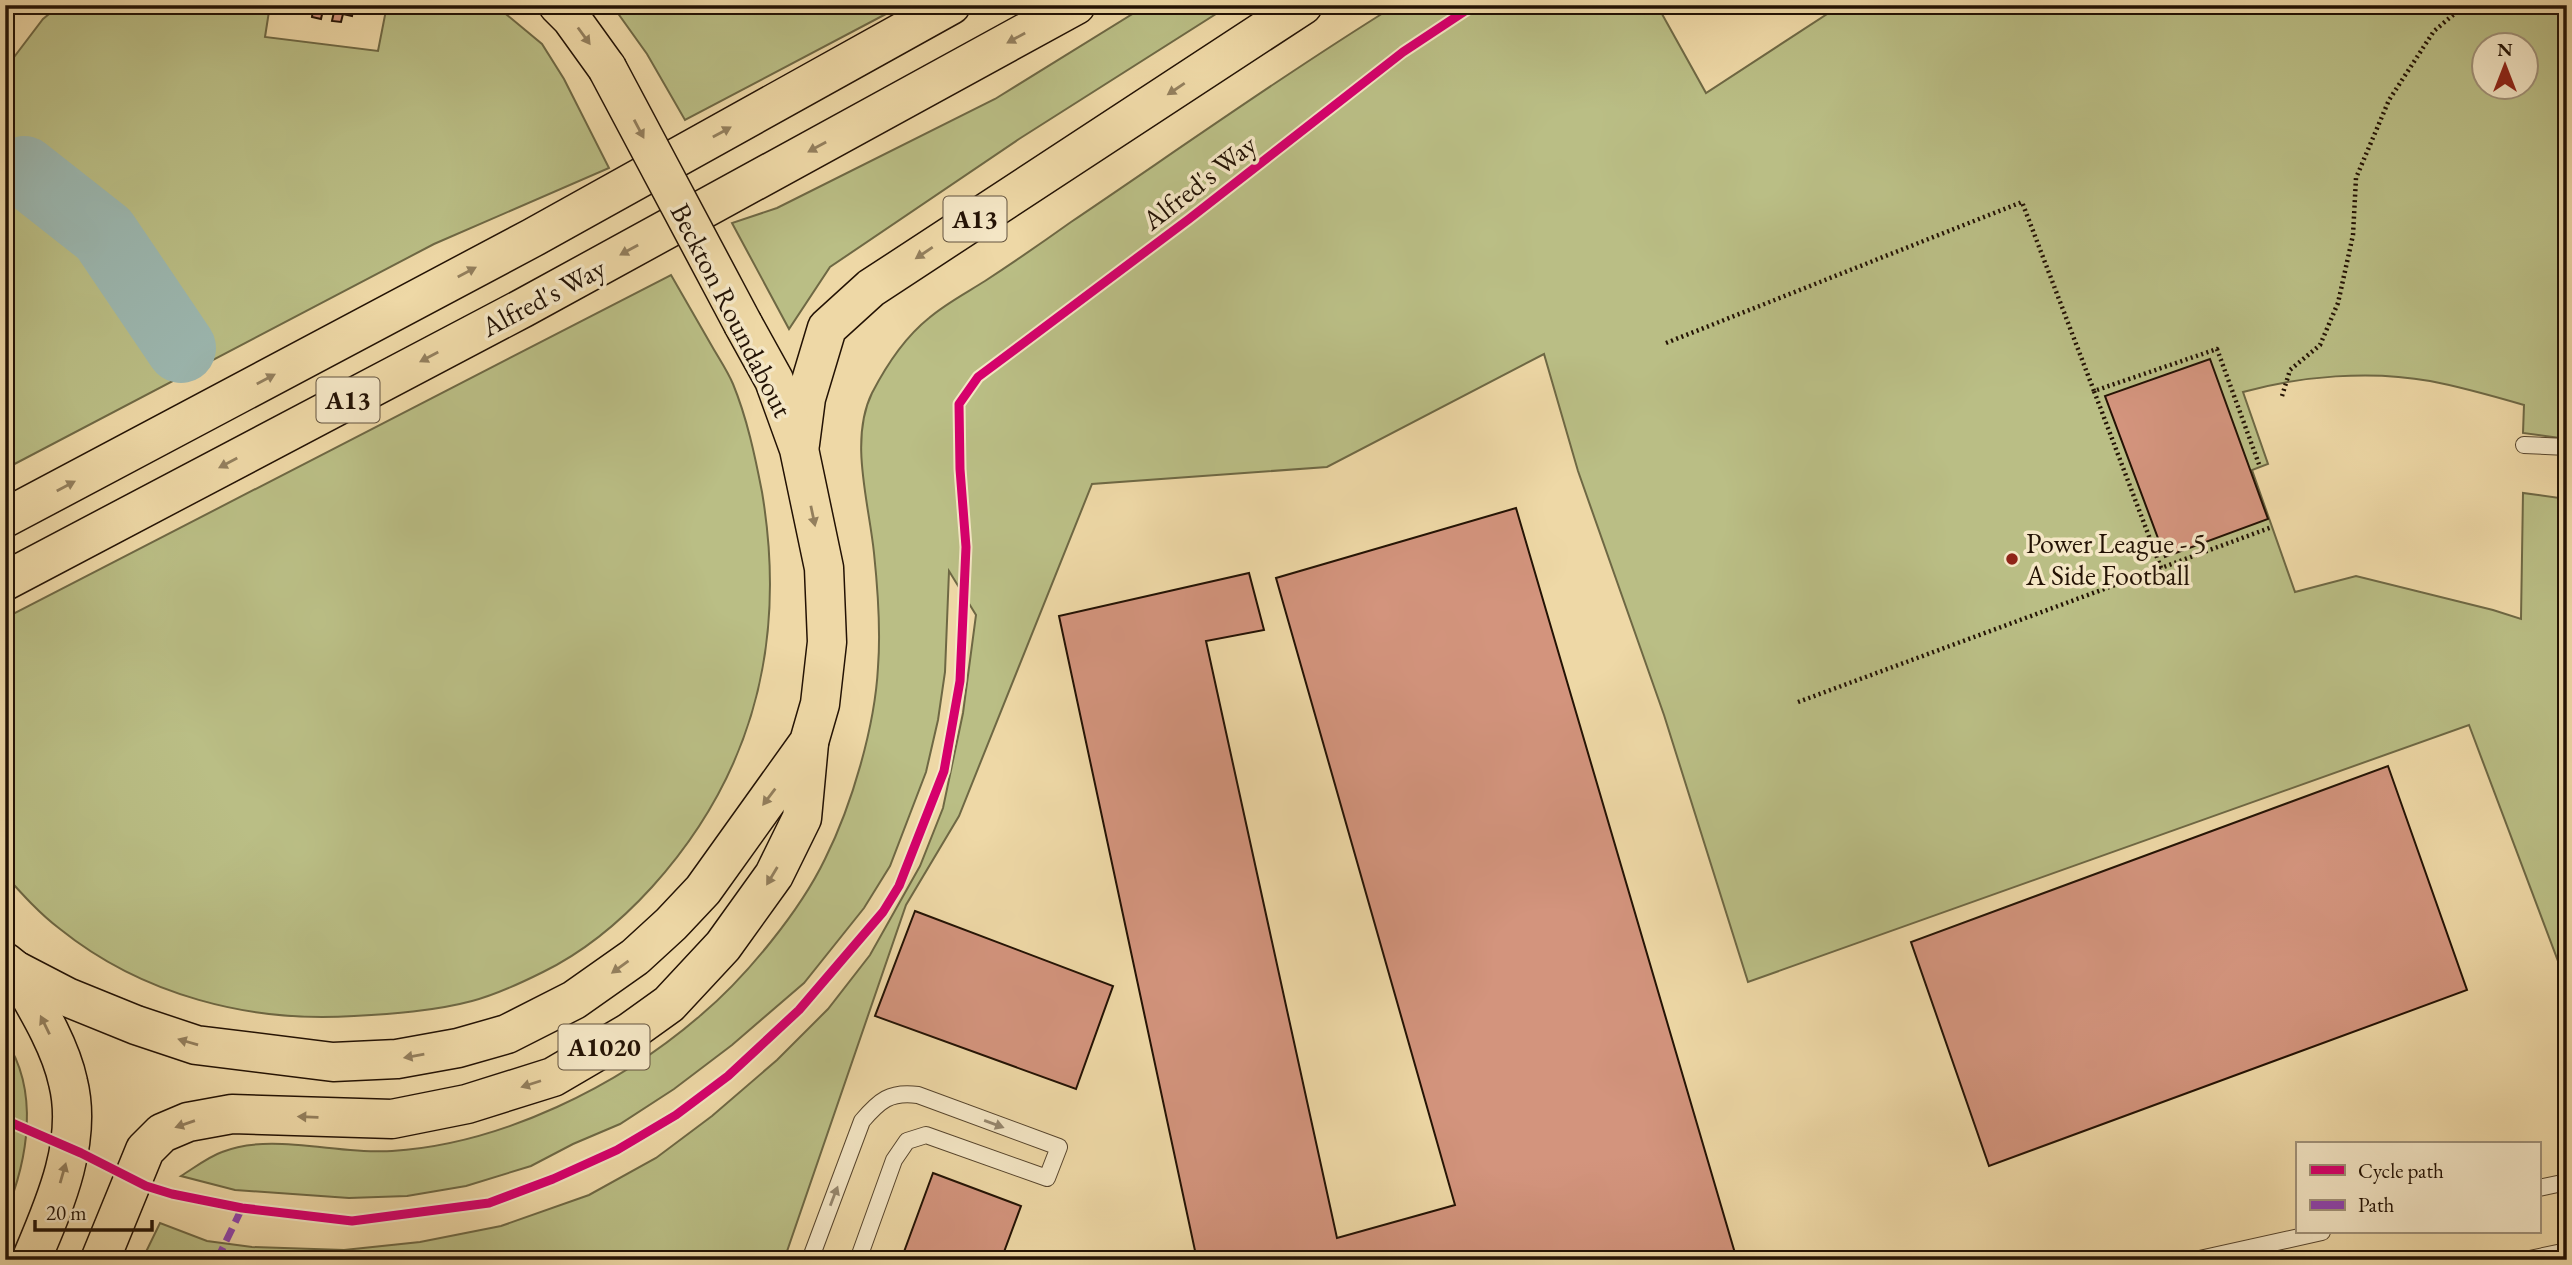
<svg xmlns="http://www.w3.org/2000/svg" width="2572" height="1265" font-family="'EB Garamond',serif">
	<rect width="100%" height="100%" fill="#eed8a6"/>
	<filter id="stains"><feTurbulence type="fractalNoise" baseFrequency=".00286" numOctaves="4"/><feColorMatrix values="0 0 0 0 .2 0 0 0 0 .09 0 0 0 0 .02 0 0 0 .5 -.17"/></filter>
	<radialGradient id="worn" r=".72"><stop offset=".6" stop-color="#630" stop-opacity="0"/><stop offset="1" stop-color="#630" stop-opacity=".3"/></radialGradient>
	<g fill="#babe85" stroke="#6e6844" stroke-width="2" fill-rule="evenodd">
		<path d="M60,5H270L265,37L378,51L387,5H495L542,44L564,79L609,168L434,244L5,469V69L43,19Z"/>
		<path d="M612,5H903L685,120L647,54Z"/>
		<path d="M1147,5H1230L1019,139L830,267L789,329L732,223L777,208L995,99Z"/>
		<path d="M1396,5H1657L1706,93L1841,5H2567V439L2523,433L2524,405C2493,396 2462,387 2430,381C2370,370 2301,376 2243,392L2268,464L2252,470L2295,592L2356,576L2493,610L2521,619L2523,493L2567,499V985L2469,725L1748,982L1664,715L1578,471L1544,354L1327,467L1092,484L959,816L906,905L784,1260H142L160,1223L207,1241L252,1247L344,1250L420,1242L501,1226L589,1195L656,1158L712,1116L777,1060L828,1009L870,955L920,866L943,808L963,713L976,615L949,571L945,672L938,720L926,772L890,866L864,908L804,983L732,1045L674,1089L620,1124L573,1144L531,1166L466,1186L407,1196L349,1198L235,1190L181,1176C194,1168 208,1157 222,1152C271,1132 339,1155 392,1151C502,1144 619,1086 701,1015C746,977 800,911 825,859C852,805 875,726 878,667C881,628 878,591 874,553C869,503 849,440 872,393C887,364 904,338 929,318C945,304 966,293 985,281C1014,262 1043,242 1071,222C1179,149 1285,74 1396,5ZM2484,46H2526V88H2484Z"/>
		<path d="M671,275C685,299 699,324 713,348C720,360 728,372 733,384C747,418 755,456 762,492C787,641 754,774 652,887C621,921 584,952 543,972C521,983 495,995 472,1001C435,1011 391,1014 354,1016C250,1023 142,995 60,929C40,914 22,894 5,875V618Z"/>
		<path d="M5,1039C40,1091 28,1160 5,1215Z"/>
	</g>
	<g fill="none" stroke-linecap="round" stroke-linejoin="round">
		<path stroke="#9cb8b1" stroke-width="70" d="M24,171L104,234L181,348"/>
	</g>
	<g fill="#d3947d" stroke="#231204" stroke-width="2">
		<path d="M305,5H354L352,16L343,14L341,22L332,21L334,12L323,10L321,19L312,17L313,9Z"/>
		<path d="M2210,359L2268,519L2165,557L2105,396Z"/>
		<path d="M1516,508L1737,1260H1197L1059,616L1249,573L1264,630L1206,641L1337,1238L1455,1205L1276,578Z"/>
		<path d="M2388,766L2467,990L1989,1166L1911,942Z"/>
		<path d="M915,911L1113,986L1076,1089L875,1016Z"/>
		<path d="M933,1173L1021,1206L1001,1260H901Z"/>
	</g>
	<g fill="none" stroke-linecap="round" stroke-linejoin="round">
		<g stroke="#56442c" stroke-width="18">
			<g id="service">
				<path d="M2524,445L2567,447"/>
				<path d="M2539,1188L2567,1182"/>
				<path d="M810,1260L862,1121C879,1101 890,1091 918,1095L1059,1147L1047,1178L926,1135L907,1141L894,1160L858,1260"/>
				<path d="M2195,1260L2322,1232"/>
				<path d="M2525,1260L2567,1251"/>
			</g>
		</g>
		<g stroke="#231204" stroke-width="41">
			<g id="trunk">
				<path d="M558,5L571,18L607,68"/>
				<path d="M800,444L806,398L827,328L871,288L1303,5"/>
				<path d="M5,518L532,238L951,5"/>
				<path d="M5,581L523,308L1076,5"/>
				<path d="M5,962L15,970L67,997L136,1025L196,1045L333,1062L397,1059L458,1048L507,1034L574,1000L635,957L671,924L703,890L809,742L820,704L827,642L824,568L799,449L774,380L743,324"/>
				<path d="M15,970C34,1003 60,1044 68,1082C83,1142 54,1206 31,1260"/>
				<path d="M100,1260L145,1150L162,1133L188,1122L232,1114L392,1119L467,1104L553,1077L630,1032L669,1004L723,946L774,875L802,818L809,743"/>
			</g>
		</g>
		<g stroke="#231204" stroke-width="4.5" stroke-dasharray="2 3.5" stroke-linecap="butt">
			<path d="M1666,343L2022,202L2094,391"/>
			<path d="M2282,396L2290,370L2320,345L2338,303L2353,235L2356,178L2389,100L2434,31L2465,5"/>
			<path d="M2161,568L2094,391L2217,349L2260,467"/>
			<path d="M1798,702L2272,527"/>
		</g>
		<use href="#service" stroke="#f4e6c5" stroke-width="16"/>
		<use href="#trunk" stroke="#eed8a6" stroke-width="38"/>
		<g stroke="#231204" stroke-width="41" stroke-linecap="butt">
			<path id="trunk-bridge" d="M607,68L743,324"/>
		</g>
		<use href="#trunk-bridge" stroke="#eed8a6" stroke-width="38"/>
		<path stroke="#8e44ad" stroke-width="7" stroke-dasharray="14 7" stroke-linecap="butt" d="M217,1260L242,1208"/>
		<g stroke="#f4e6c5" stroke-width="13">
			<path id="cycleway" d="M5,1120L81,1153L146,1186L172,1194L242,1208L352,1221L489,1203L553,1179L617,1150L676,1115L728,1076L799,1010L883,912L899,886L944,771L960,681L966,547L960,469L959,404L978,377L1189,219L1403,52L1474,5"/>
		</g>
		<use href="#cycleway" stroke="#d6006c" stroke-width="9"/>
	</g>
	<defs><path id="oneway-solid" d="M-6-.8H1V-3.2L6.5 0L1 3.2V.8H-6Z" transform="scale(1.75)"/></defs>
	<g fill="#937f5d">
		<use href="#oneway-solid" transform="translate(584 36) rotate(54)"/>
		<use href="#oneway-solid" transform="translate(1016 38) rotate(151)"/>
		<use href="#oneway-solid" transform="translate(1176 89) rotate(146)"/>
		<use href="#oneway-solid" transform="translate(639 129) rotate(62)"/>
		<use href="#oneway-solid" transform="translate(722 132) rotate(-29)"/>
		<use href="#oneway-solid" transform="translate(817 147) rotate(151)"/>
		<use href="#oneway-solid" transform="translate(629 250) rotate(151)"/>
		<use href="#oneway-solid" transform="translate(924 253) rotate(146)"/>
		<use href="#oneway-solid" transform="translate(467 272) rotate(-28)"/>
		<use href="#oneway-solid" transform="translate(429 357) rotate(152)"/>
		<use href="#oneway-solid" transform="translate(266 379) rotate(-28)"/>
		<use href="#oneway-solid" transform="translate(228 463) rotate(152)"/>
		<use href="#oneway-solid" transform="translate(66 486) rotate(-28)"/>
		<use href="#oneway-solid" transform="translate(813 516) rotate(78)"/>
		<use href="#oneway-solid" transform="translate(769 797) rotate(127)"/>
		<use href="#oneway-solid" transform="translate(772 876) rotate(121)"/>
		<use href="#oneway-solid" transform="translate(620 967) rotate(144)"/>
		<use href="#oneway-solid" transform="translate(45 1025) rotate(-116)"/>
		<use href="#oneway-solid" transform="translate(188 1042) rotate(-164)"/>
		<use href="#oneway-solid" transform="translate(414 1056) rotate(170)"/>
		<use href="#oneway-solid" transform="translate(531 1084) rotate(162)"/>
		<use href="#oneway-solid" transform="translate(308 1117) rotate(-178)"/>
		<use href="#oneway-solid" transform="translate(185 1124) rotate(161)"/>
		<use href="#oneway-solid" transform="translate(63 1173) rotate(-74)"/>
	</g>
	<g fill="#96876e">
		<use href="#oneway-solid" transform="translate(994 1124) rotate(20)"/>
		<use href="#oneway-solid" transform="translate(834 1196) rotate(-69)"/>
	</g>
	<circle fill="#8f2418" stroke="#f4e6c5" stroke-width="2.5" cx="2012" cy="559" r="7"/>
	<g text-anchor="middle" dominant-baseline="central" stroke-width="7" stroke-linejoin="round" paint-order="stroke">
		<g fill="#f4e6c5" stroke="#62523e" stroke-width="2">
			<rect x="943.5" y="196.5" width="63" height="45" rx="5"/>
			<rect x="316.5" y="377.5" width="63" height="45" rx="5"/>
			<rect x="558.5" y="1024.5" width="91" height="45" rx="5"/>
		</g>
		<g font-size="26" font-weight="bold" fill="#231204">
			<text x="975" y="219">A13</text>
			<text x="348" y="400">A13</text>
			<text x="604" y="1047">A1020</text>
		</g>
		<g font-size="28" fill="#231204" stroke="#f4e6c5">
			<text transform="translate(1199 182) rotate(-38)">Alfred's Way</text>
			<text transform="translate(543 297) rotate(-28)">Alfred's Way</text>
			<text transform="translate(732 310) rotate(63)">Beckton Roundabout</text>
		</g>
		<g font-size="28" fill="#231204" stroke="#f4e6c5" text-anchor="start">
			<text x="2026" y="543">Power League - 5<tspan x="2026" dy="32">A Side Football</tspan></text>
		</g>
	</g>
	<rect width="2572" height="1265" fill="none" stroke="#eed8a6" stroke-width="28"/>
	<rect x="7" y="7" width="2558" height="1251" fill="none" stroke="#231204" stroke-width="3.5"/>
	<rect x="14" y="14" width="2544" height="1237" fill="none" stroke="#231204" stroke-width="2"/>
	<rect x="2296" y="1142" width="245" height="91" fill="#f4e6c5" stroke="#a09178" stroke-width="2"/>
	<rect x="2310" y="1165" width="35" height="10" fill="#d6006c" stroke="#a09178" stroke-width="2"/>
	<text x="2358" y="1178" font-size="21" fill="#231204">Cycle path</text>
	<rect x="2310" y="1200" width="35" height="10" fill="#8e44ad" stroke="#a09178" stroke-width="2"/>
	<text x="2358" y="1212" font-size="21" fill="#231204">Path</text>
	<g transform="translate(2505 66)"><circle r="33" fill="#f4e6c5" stroke="#a09178" stroke-width="2"/>
	<path d="M0-5L12 26L0 18L-12 26Z" fill="#8f2418"/>
	<text y="-10" font-size="19" font-weight="bold" text-anchor="middle" fill="#231204">N</text>
	</g>
	<path d="M35 1220v10h117v-10" fill="none" stroke="#231204" stroke-width="3.5"/>
	<text x="46" y="1220" font-size="21" fill="#231204" stroke="#f4e6c5" stroke-width="5" paint-order="stroke">20 m</text>
	<rect width="100%" height="100%" filter="url(#stains)"/>
	<rect width="100%" height="100%" fill="url(#worn)"/>
</svg>
